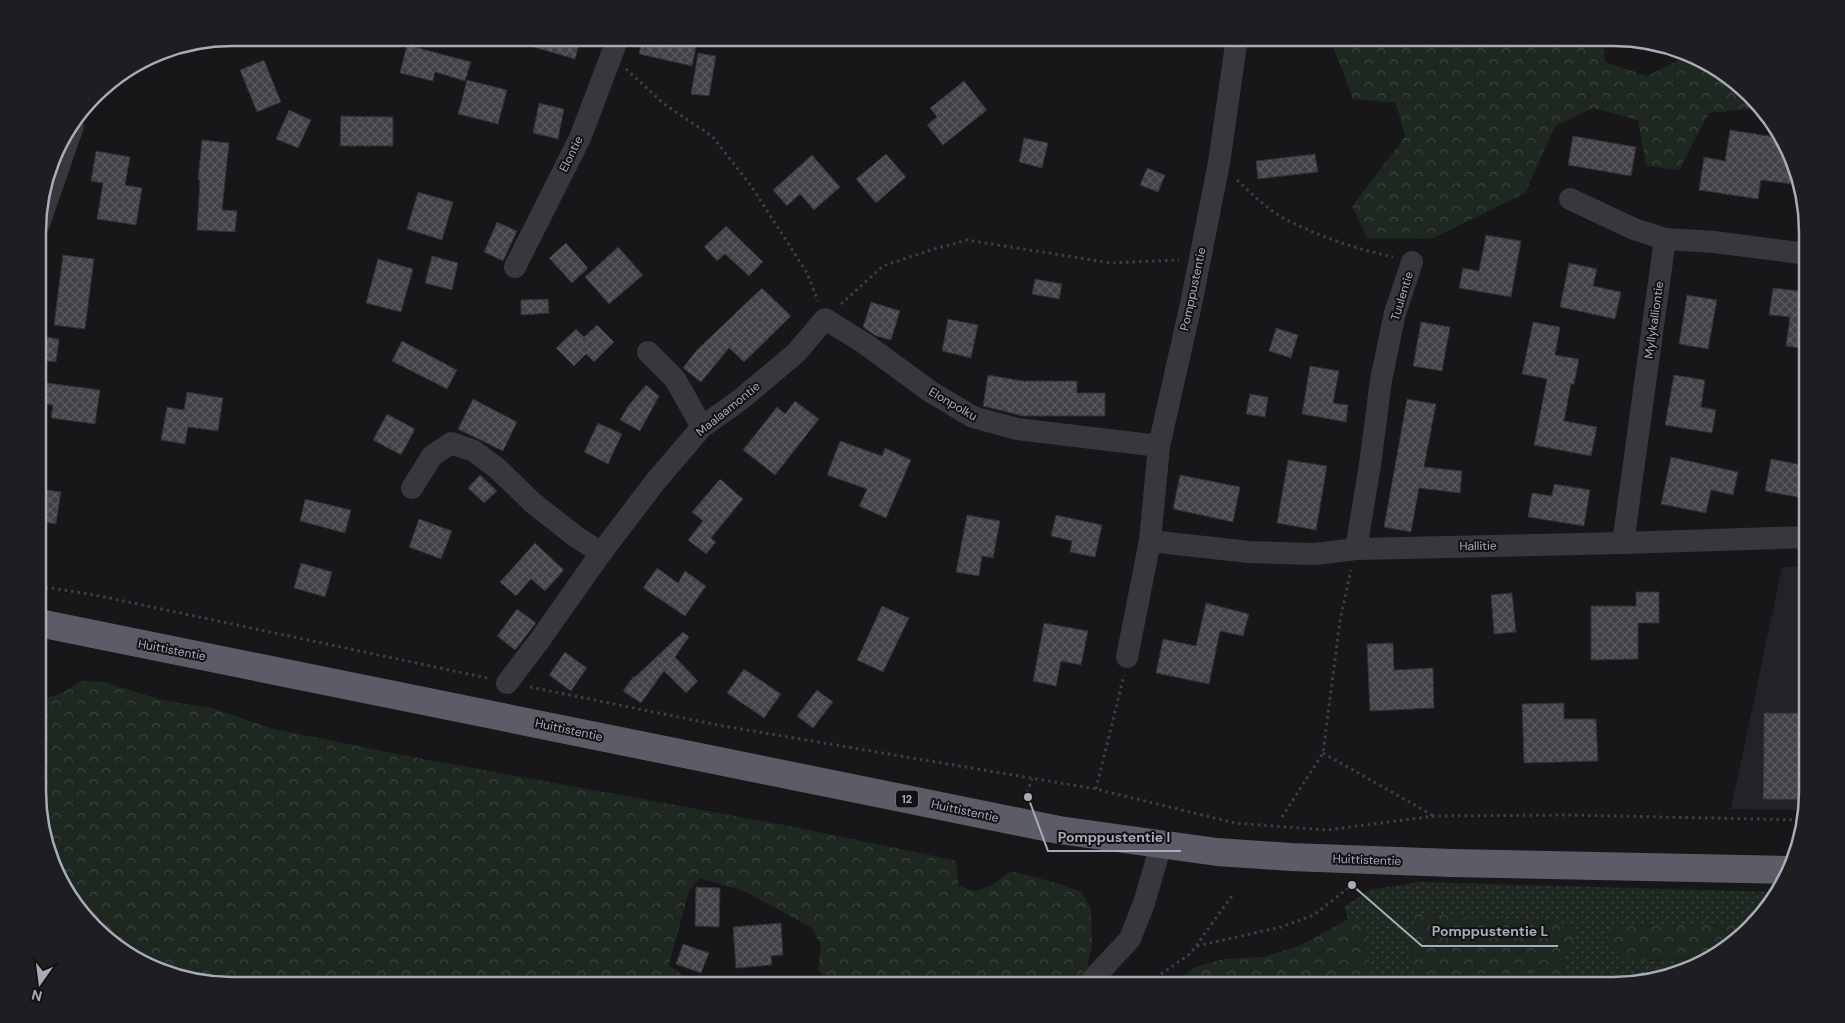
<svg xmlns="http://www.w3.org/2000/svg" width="1845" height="1023" font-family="'DM Sans',sans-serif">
	<defs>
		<pattern id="grass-dots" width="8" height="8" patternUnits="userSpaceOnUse" patternTransform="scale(1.25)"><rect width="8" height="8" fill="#1e2720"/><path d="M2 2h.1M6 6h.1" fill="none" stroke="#3c443e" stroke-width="1.8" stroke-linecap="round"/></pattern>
		<pattern id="forest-crowns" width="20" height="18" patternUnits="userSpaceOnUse" patternTransform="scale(1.25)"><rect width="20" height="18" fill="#1e2720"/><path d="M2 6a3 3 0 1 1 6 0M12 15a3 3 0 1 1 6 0" fill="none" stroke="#3c443e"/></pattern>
		<pattern id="building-cross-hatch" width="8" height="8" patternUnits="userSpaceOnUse" patternTransform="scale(1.25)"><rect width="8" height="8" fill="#414146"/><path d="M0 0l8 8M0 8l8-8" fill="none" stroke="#5a5a5f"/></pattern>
	</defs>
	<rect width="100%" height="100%" fill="#171719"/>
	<path fill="#232226" d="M1807,566V803L1805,810L1731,809L1782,567Z"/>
	<path fill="url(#grass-dots)" fill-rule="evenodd" d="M1419,882L1778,892L1754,924C1706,923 1658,927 1610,925L1648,961L1714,957L1710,959L1625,985H1347L1358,984L1364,924L1348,919L1344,907L1370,890ZM1413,913H1432L1464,918L1558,921L1572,947L1564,957L1565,976L1555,973L1410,957L1416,922Z"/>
	<g fill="url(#forest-crowns)">
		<path d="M1330,38H1602L1605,62L1647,76L1689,55L1710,63L1758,108L1709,113L1679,170L1646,166L1638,120L1593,108L1555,126L1525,193L1432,239L1367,238L1352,206L1405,137L1396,103L1353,99Z"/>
		<path d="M81,681L104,682L162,700L212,708L270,728L402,755L784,825L939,857L956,861L959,886L975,891L992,885L1011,871L1049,881L1082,892L1091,909L1092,945L1087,968L1072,985H842L827,980L818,969L821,946L812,928L746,892L700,878L689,891L669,965L696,985H232L182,979L135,960L71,899L39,816V699C55,698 68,690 81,681Z"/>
		<path d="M1412,913H1432L1464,918L1558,921L1573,928L1572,947L1564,957L1565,977L1555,973L1417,975L1410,957L1416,922Z"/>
		<path d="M1348,919L1364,924L1371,975L1358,984L1173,985L1195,967L1224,959L1264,957L1299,946Z"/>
		<path d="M1714,923L1754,924L1714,957L1635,961L1619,954L1608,941L1610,925L1641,926Z"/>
	</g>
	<g fill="url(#building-cross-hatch)" stroke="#313035">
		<path d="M516,38H581L575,59L516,42Z"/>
		<path d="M643,38H698L692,66L639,54Z"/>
		<path d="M407,45L471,62L465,81L435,72L433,81L400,73Z"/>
		<path d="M698,53L716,56L709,96L691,94Z"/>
		<path d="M264,60L281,102L257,112L240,70Z"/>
		<path d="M467,80L507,90L498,124L458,114Z"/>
		<path d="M964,81L987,110L943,145L927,125L937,117L930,108Z"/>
		<path d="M539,103L564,109L558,139L533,133Z"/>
		<path d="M289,110L311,120L298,148L276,139Z"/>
		<path d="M341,116L393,117V146H340Z"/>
		<path d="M1730,130L1781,138L1797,169L1800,185L1761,180L1758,199L1699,190L1704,157L1725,161Z"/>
		<path d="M1573,136L1636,147L1631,176L1568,165Z"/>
		<path d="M1024,138L1048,143L1042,168L1019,162Z"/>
		<path d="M202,140L229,143L222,210L237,211L235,232L197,230L200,180H198Z"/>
		<path d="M96,151L130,157L125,185L142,188L136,225L97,219L103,183L91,181Z"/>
		<path d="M886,154L906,177L876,203L856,179Z"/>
		<path d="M1315,154L1318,172L1258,179L1256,161Z"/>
		<path d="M812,155L840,187L814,210L800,194L787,206L773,190Z"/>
		<path d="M1147,168L1165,175L1158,192L1140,185Z"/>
		<path d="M418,192L453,202L442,240L407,229Z"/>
		<path d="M497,222L517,231L503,261L484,252Z"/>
		<path d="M726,226L763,262L749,276L725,254L717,261L704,247Z"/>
		<path d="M1486,235L1521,241L1511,297L1459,288L1463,268L1479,271Z"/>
		<path d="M566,243L588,268L572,283L549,258Z"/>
		<path d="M618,247L643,275L609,304L585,277Z"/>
		<path d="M63,255L94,259L85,329L54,325Z"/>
		<path d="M432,256L458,263L452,290L425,283Z"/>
		<path d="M378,259L413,269L401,312L366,303Z"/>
		<path d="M1569,263L1597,269L1593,286L1621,292L1615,319L1560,307Z"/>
		<path d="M1035,279L1062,284L1059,299L1032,294Z"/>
		<path d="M762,288L791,316L744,362L729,348L701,382L683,368L696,351Z"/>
		<path d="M1773,288L1807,292V349L1786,346L1790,317L1769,315Z"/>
		<path d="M1687,295L1717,300L1708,349L1679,344Z"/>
		<path d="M548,299L549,313L521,315V300Z"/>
		<path d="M871,302L900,311L891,340L876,336L863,327Z"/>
		<path d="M948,319L978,325L971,358L942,351Z"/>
		<path d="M1421,322L1450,327L1442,371L1413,366Z"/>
		<path d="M1533,322L1560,327L1555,355L1579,359L1574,384H1571L1564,421L1597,427L1591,456L1534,445L1547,379L1522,374Z"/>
		<path d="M597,325L614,342L594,362L586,354L574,366L556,348L576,329L584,337Z"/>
		<path d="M1276,328L1298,335L1291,358L1269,351Z"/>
		<path d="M39,336L59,339L56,362L39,360Z"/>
		<path d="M402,341L457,370L447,389L392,361Z"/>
		<path d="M1310,366L1339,371L1333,403L1348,405L1346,422L1302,414Z"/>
		<path d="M988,375L1023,381H1077V393H1105V416H1023L983,406Z"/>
		<path d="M1674,375L1705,380L1701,407L1716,410L1712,433L1665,425Z"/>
		<path d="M40,382L100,390L95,424L51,418L53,405L39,403Z"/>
		<path d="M646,385L659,396L640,431L620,420L628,406Z"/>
		<path d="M187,392L223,398L218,431L188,427L185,444L161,440L167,407L184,410Z"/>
		<path d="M1250,394L1268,397L1265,417L1246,414Z"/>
		<path d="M473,399L517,422L503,451L458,429Z"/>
		<path d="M1407,399L1436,404L1424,467L1462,471L1460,493L1419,488L1411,532L1384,527Z"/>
		<path d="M795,401L819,419L775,475L743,450L777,407L785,414Z"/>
		<path d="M387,414L415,429L401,455L373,440Z"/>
		<path d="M598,423L622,434L608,464L584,452Z"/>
		<path d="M840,441L882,456L885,448L911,460L886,518L859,506L867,489L827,475Z"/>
		<path d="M1671,457L1738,472L1733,495L1711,490L1706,513L1661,504Z"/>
		<path d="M1771,459L1807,466V499L1765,491Z"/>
		<path d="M1288,460L1327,466L1316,530L1277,523Z"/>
		<path d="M480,475L497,491L484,503L468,488Z"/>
		<path d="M1180,475L1240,487L1233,522L1173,509Z"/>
		<path d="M720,479L743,499L711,538L716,542L706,554L688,540L703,521L692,512Z"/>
		<path d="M1554,484L1590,490L1584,526L1528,517L1532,493L1552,496Z"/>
		<path d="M39,489L61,492L56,524L39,521Z"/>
		<path d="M305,499L351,510L345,533L300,521Z"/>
		<path d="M967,515L1000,521L993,558L982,556L979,576L956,572Z"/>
		<path d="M1056,515L1102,525L1095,557L1070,552L1072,541L1051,536Z"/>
		<path d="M419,519L452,531L441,559L409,547Z"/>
		<path d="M535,543L564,570L545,591L531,579L516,596L500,582Z"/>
		<path d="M301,563L332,572L325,597L294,588Z"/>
		<path d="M657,568L678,583L685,571L706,586L685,616L643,588Z"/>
		<path d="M1636,592H1659V623H1638V659L1591,660V606H1636Z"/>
		<path d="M1512,593L1516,632L1494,634L1491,595Z"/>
		<path d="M1206,603L1249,614L1243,636L1220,631L1209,684L1156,673L1163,639L1196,646Z"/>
		<path d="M882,606L909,618L883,672L857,660Z"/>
		<path d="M517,609L536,623L515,650L497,636Z"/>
		<path d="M1044,623L1088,631L1081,665L1061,661L1056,686L1033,681Z"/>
		<path d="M683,632L689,637L675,657L698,681L686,693L664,671L641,703L623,691L634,676L635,677Z"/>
		<path d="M1393,643L1394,670L1433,668L1434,708L1370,711L1367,644Z"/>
		<path d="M565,652L587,668L571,691L549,675Z"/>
		<path d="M744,669L781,694L764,718L727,693Z"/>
		<path d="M817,690L833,702L813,728L797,716Z"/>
		<path d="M1564,703V719H1596L1598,761L1524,763L1522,704Z"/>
		<path d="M1764,713H1807V800L1763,799Z"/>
		<path d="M696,887L720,888L719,927L695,926Z"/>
		<path d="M781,923L783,955L771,956L772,965L736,968L733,927Z"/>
		<path d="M683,944L709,953L701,973L676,964Z"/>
	</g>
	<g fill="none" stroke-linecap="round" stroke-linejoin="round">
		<g stroke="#3d3f45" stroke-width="3" stroke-dasharray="2.5 4" stroke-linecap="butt">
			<path d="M626,69L664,104L712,136L752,187L807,273L818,301"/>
			<path d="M1237,180C1252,194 1267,209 1285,219C1318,236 1356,249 1393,257"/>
			<path d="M841,304L883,266L931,250L967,240L1111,263L1179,260"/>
			<path d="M39,586L100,596L487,678"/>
			<path d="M530,687L723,726L1096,789L1235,823L1327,830L1434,816L1569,815L1802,820"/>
			<path d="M1323,753L1434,816"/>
			<path d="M1096,789L1124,675"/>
			<path d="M1025,799L1032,779"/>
			<path d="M1282,817L1323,753L1340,620L1351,570"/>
			<path d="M1197,946L1281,927L1314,915L1352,885"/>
			<path d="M1145,985L1190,954L1234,893"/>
		</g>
		<g stroke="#37383e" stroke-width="22">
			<path d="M1570,199L1634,229L1665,239"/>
			<path d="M39,224L73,126"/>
			<path d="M515,267L580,138L618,38"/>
			<path d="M648,352L675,379L702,427"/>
			<path d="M412,488L432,456L451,443L474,451L498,469L533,503L575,536L601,553"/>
			<path d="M1150,541L1249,552L1315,554L1356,549L1623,543L1807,537"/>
			<path d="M1623,543L1665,239L1714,242L1807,254"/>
			<path d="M1356,549L1370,465L1381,380L1395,313L1412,262"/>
			<path d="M1127,657L1150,541L1159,446L1191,304L1219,163L1237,38"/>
			<path d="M507,683L539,641L601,553L655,482L702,427L740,400L796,353L825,319L864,343L931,392L973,417L1017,429L1159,446"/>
			<path d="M1087,985L1130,939L1144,903L1161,845"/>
		</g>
		<path stroke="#5b5c66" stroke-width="28" d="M39,623L1059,830L1217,852L1291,857L1452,863L1787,870"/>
	</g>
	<g text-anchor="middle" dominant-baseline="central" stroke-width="4" stroke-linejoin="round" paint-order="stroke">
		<rect fill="#121114" stroke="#7b7e88" stroke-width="1" x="896" y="790.5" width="22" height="17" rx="4"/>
		<g font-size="11" font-weight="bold" fill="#a8acb9">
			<text x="907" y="799">12</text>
		</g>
		<g font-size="12" fill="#a8acb9" stroke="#121114">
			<text transform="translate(571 154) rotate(-64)">Elontie</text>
			<text transform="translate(1193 289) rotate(-78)">Pomppustentie</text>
			<text transform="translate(1402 296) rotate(-73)">Tuulentie</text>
			<text transform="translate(1654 320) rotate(-82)">Myllykalliontie</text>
			<text transform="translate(953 404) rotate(30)">Elonpolku</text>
			<text transform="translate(728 409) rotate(-39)">Maalaamontie</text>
			<text transform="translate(1478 546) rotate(-1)">Hallitie</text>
			<text transform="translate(172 650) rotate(11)">Huittistentie</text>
			<text transform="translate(569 730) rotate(12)">Huittistentie</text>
			<text transform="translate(965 811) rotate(12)">Huittistentie</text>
			<text transform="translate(1367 860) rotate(2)">Huittistentie</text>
		</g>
	</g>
	<path d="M0 0H1845V1023H0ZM232 46H1613A186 186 0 0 1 1799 232V791A186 186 0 0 1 1613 977H232A186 186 0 0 1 46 791V232A186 186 0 0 1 232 46Z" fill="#1e1d21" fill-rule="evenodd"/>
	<path fill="none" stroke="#a8acb9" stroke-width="2.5" d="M232 46H1613A186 186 0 0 1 1799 232V791A186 186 0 0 1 1613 977H232A186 186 0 0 1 46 791V232A186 186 0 0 1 232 46Z"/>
	<path fill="none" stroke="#a8acb9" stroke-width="2" d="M1028 797L1048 851H1181M1352 885L1422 946H1558"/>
	<g fill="#a8acb9" stroke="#121114" stroke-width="2">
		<circle cx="1028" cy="797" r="5"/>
		<circle cx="1352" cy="885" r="5"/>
	</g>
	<g font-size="14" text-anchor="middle" font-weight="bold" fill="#a8acb9" stroke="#121114" stroke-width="4" stroke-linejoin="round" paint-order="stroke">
		<text x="1114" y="842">Pomppustentie I</text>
		<text x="1490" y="936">Pomppustentie L</text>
	</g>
	<g transform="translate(40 983) rotate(194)" stroke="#121114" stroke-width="4" paint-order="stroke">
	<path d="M0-4L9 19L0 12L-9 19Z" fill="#a8acb9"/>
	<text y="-8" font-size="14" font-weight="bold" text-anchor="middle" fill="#a8acb9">N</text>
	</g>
</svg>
